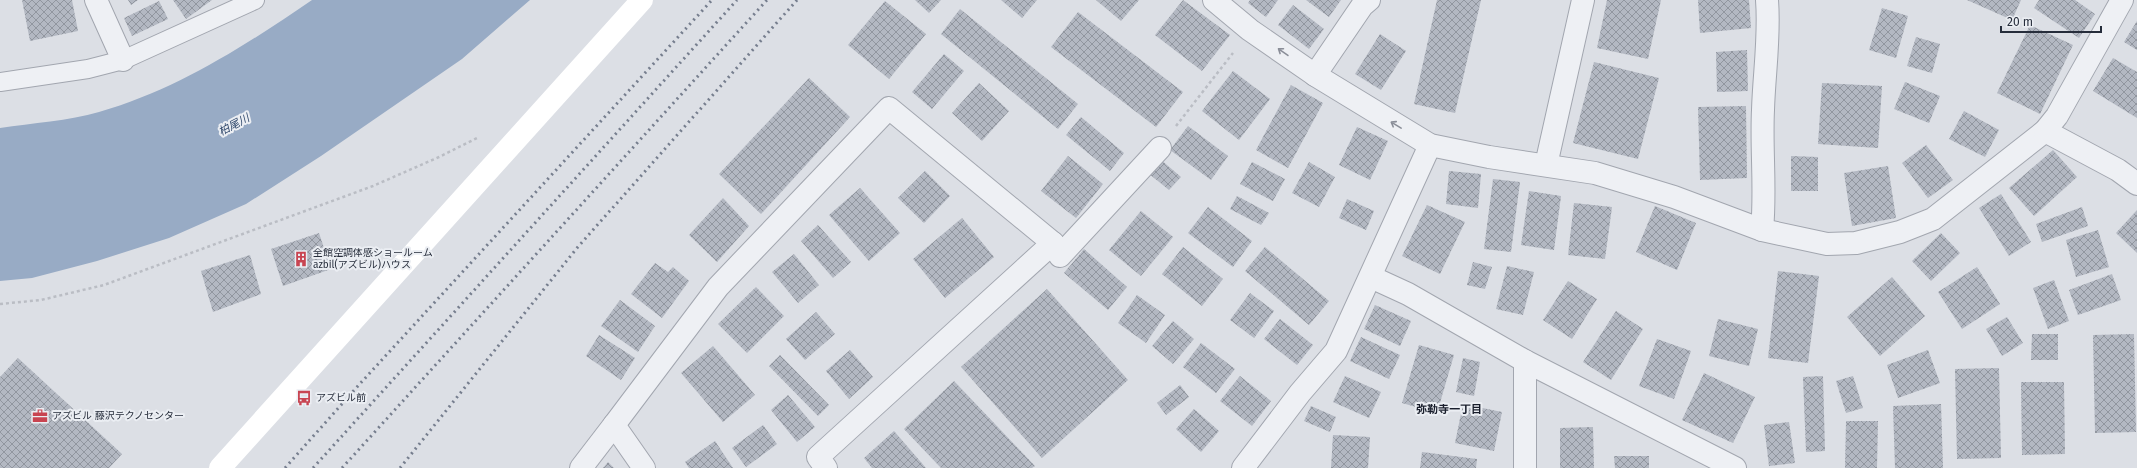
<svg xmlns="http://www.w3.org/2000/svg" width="2137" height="468" font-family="'Fira Sans','Noto Sans JP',sans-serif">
	<defs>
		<pattern id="building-cross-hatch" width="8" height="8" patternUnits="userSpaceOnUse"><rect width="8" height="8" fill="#b3b8c2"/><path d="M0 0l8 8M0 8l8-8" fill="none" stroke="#91969f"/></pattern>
	</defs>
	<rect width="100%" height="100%" fill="#dcdfe5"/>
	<path fill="#98abc5" d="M312,0H530L462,59L321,156L246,204L169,238L97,261L32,278L0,281V128C32,123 69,121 99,112C177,90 246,45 312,0Z"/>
	<g fill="url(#building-cross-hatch)">
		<path d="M22,0H72L78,31L30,41Z"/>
		<path d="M128,0H138L131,5Z"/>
		<path d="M173,0H212L186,19Z"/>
		<path d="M915,0H941L929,13Z"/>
		<path d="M1001,0H1037L1022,18Z"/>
		<path d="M1096,0H1139L1121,21Z"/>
		<path d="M1183,0L1230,35L1202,71L1155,35Z"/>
		<path d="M1250,0H1278L1266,17L1248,3Z"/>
		<path d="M1306,0H1341L1329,17Z"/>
		<path d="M1437,0H1481L1455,113L1414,104Z"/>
		<path d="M1607,0H1661L1648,59L1597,48Z"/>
		<path d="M1698,0H1749L1751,28L1700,33Z"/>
		<path d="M1967,0H2021L2012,20Z"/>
		<path d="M2039,0H2075L2095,14L2079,38L2034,8Z"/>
		<path d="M159,1L168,19L132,36L124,18Z"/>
		<path d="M885,1L926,34L889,79L848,45Z"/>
		<path d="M1293,5L1324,29L1309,49L1278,25Z"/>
		<path d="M1882,8L1908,16L1896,58L1869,50Z"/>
		<path d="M960,9L1078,104L1058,129L941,34Z"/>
		<path d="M1078,12L1183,92L1156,127L1051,47Z"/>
		<path d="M2137,21V50L2124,42Z"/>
		<path d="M2030,25L2073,45L2040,114L1997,93Z"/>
		<path d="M1380,34L1406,51L1381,90L1355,74Z"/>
		<path d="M1916,37L1940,44L1932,73L1907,66Z"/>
		<path d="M1747,50L1748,91L1717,92L1716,52Z"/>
		<path d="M944,54L964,71L932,109L912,92Z"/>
		<path d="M2113,58L2137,72V118L2093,91Z"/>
		<path d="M1594,62L1659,78L1638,159L1573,143Z"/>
		<path d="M1233,71L1270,99L1239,140L1202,111Z"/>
		<path d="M809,78L850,117L761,214L719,174Z"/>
		<path d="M1905,82L1940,96L1929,123L1894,109Z"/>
		<path d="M979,83L1009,111L982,141L952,113Z"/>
		<path d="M1822,83L1882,86L1878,148L1818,144Z"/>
		<path d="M1291,85L1323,103L1288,168L1256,150Z"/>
		<path d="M1746,106L1747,178L1700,180L1698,107Z"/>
		<path d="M1964,111L1999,130L1985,157L1949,139Z"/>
		<path d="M1081,117L1124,153L1110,171L1066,135Z"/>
		<path d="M1188,126L1228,156L1211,180L1170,150Z"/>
		<path d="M1357,127L1388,141L1370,180L1339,165Z"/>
		<path d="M1926,145L1953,180L1928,198L1902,163Z"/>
		<path d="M2053,150L2077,177L2034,216L2009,188Z"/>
		<path d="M1068,156L1103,184L1076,218L1041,191Z"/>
		<path d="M1791,156L1818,157V191H1791Z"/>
		<path d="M1160,159L1181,177L1169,190L1148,173Z"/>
		<path d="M1252,162L1285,179L1273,201L1240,184Z"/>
		<path d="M1309,162L1335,177L1319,207L1292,193Z"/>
		<path d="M1888,166L1896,218L1852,226L1844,173Z"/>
		<path d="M925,171L950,196L924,223L898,198Z"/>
		<path d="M1449,171L1481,174L1478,208L1446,204Z"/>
		<path d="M1493,179L1520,182L1511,252L1484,249Z"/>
		<path d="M860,188L900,233L869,261L829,215Z"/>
		<path d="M1529,191L1561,196L1554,250L1521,245Z"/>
		<path d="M2001,194L2031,242L2009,256L1979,208Z"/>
		<path d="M1237,196L1269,213L1261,225L1230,209Z"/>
		<path d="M723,198L749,226L717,262L689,235Z"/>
		<path d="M1347,199L1374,211L1366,230L1339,218Z"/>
		<path d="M1574,203L1612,207L1605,259L1568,255Z"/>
		<path d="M1427,205L1465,222L1440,274L1402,256Z"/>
		<path d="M1655,206L1696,223L1677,270L1636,252Z"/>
		<path d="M1208,207L1252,241L1233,267L1188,233Z"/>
		<path d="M2082,207L2088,226L2042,242L2036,224Z"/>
		<path d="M2137,210V253L2116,233Z"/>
		<path d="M1141,211L1173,237L1141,276L1109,250Z"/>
		<path d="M962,218L994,257L945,298L913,259Z"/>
		<path d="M818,225L851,262L833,278L801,241Z"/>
		<path d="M2098,230L2109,267L2076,277L2066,240Z"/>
		<path d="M319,233L331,269L283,286L271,249Z"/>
		<path d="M1941,233L1960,253L1931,281L1912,261Z"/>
		<path d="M1183,247L1223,279L1202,306L1162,274Z"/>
		<path d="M1265,247L1329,301L1309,325L1245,271Z"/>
		<path d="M1084,249L1127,287L1108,310L1064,273Z"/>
		<path d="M794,254L819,285L798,303L772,272Z"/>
		<path d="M250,255L261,294L213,312L201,271Z"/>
		<path d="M1473,262L1492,267L1485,289L1467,285Z"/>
		<path d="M655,263L668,272L673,267L689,281L662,318L631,294Z"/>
		<path d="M1507,266L1534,272L1523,315L1496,309Z"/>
		<path d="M1977,267L2000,304L1962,329L1938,292Z"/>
		<path d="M1778,271L1819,276L1808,363L1768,358Z"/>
		<path d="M2112,274L2121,300L2078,315L2069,290Z"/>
		<path d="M1892,277L1925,316L1880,356L1847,317Z"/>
		<path d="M2054,280L2069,321L2048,329L2033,288Z"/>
		<path d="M1568,281L1597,299L1572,339L1543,320Z"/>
		<path d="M756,287L784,316L747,353L718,324Z"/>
		<path d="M1047,289L1128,380L1042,458L961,367Z"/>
		<path d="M1250,293L1274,311L1254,338L1230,320Z"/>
		<path d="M1137,295L1165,315L1146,343L1118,323Z"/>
		<path d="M620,300L655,326L638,352L601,326Z"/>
		<path d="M1375,305L1411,321L1400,346L1364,329Z"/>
		<path d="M1616,311L1643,329L1611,380L1583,362Z"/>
		<path d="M816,312L835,334L805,360L786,339Z"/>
		<path d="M2007,317L2023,343L2002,356L1986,329Z"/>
		<path d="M1280,319L1313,345L1297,365L1264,339Z"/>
		<path d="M1718,319L1758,329L1749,366L1709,356Z"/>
		<path d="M1173,321L1194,339L1173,364L1152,346Z"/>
		<path d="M2032,334H2058V360H2031Z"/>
		<path d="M2134,334L2136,432L2095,433L2093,335Z"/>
		<path d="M599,335L635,358L621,380L586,356Z"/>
		<path d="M1361,337L1400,355L1389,379L1350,361Z"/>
		<path d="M1657,339L1691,351L1674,399L1639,386Z"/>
		<path d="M1201,343L1235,369L1216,393L1183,367Z"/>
		<path d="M1419,345L1454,355L1437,413L1402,403Z"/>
		<path d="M713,346L755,395L723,422L681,373Z"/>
		<path d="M850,350L873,377L849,399L826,371Z"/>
		<path d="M1928,350L1940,383L1898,398L1887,365Z"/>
		<path d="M780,355L829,405L818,416L769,366Z"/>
		<path d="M18,358L122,454L109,468H0V377Z"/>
		<path d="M1463,358L1480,362L1474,396L1456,392Z"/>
		<path d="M1999,368L2001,458L1957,459L1955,369Z"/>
		<path d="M1704,373L1755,397L1733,443L1682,420Z"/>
		<path d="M1240,376L1271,401L1252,426L1220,401Z"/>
		<path d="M1345,376L1381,392L1369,418L1333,402Z"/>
		<path d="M1823,376L1825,451L1806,452L1803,377Z"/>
		<path d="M1853,376L1863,408L1846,413L1836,381Z"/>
		<path d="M954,381L1035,466L1032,468H941L904,429Z"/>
		<path d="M2021,382H2064L2065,454L2022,455Z"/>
		<path d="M1180,385L1189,397L1166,415L1157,403Z"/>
		<path d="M788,395L815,427L797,442L771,410Z"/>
		<path d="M1463,404L1502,412L1494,451L1455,443Z"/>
		<path d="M1941,404L1943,468H1895L1893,406Z"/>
		<path d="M1311,406L1336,417L1330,432L1304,421Z"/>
		<path d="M1194,409L1219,431L1201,452L1176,429Z"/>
		<path d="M1846,421H1878L1877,468H1845Z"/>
		<path d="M1789,422L1795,463L1769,466L1764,425Z"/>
		<path d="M763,425L777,444L746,467L732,448Z"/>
		<path d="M1593,427L1594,468H1560V428Z"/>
		<path d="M894,431L926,468H872L864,458Z"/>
		<path d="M1333,435L1370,437L1368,468H1331Z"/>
		<path d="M715,441L733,468H689L685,462Z"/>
		<path d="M1422,452L1477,459L1476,468H1420Z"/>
		<path d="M1614,456H1649V468H1615Z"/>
		<path d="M608,462L614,468H603Z"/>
	</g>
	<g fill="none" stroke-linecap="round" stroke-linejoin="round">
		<g stroke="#a2a6af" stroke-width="20">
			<path id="lane" d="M0,82L88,69L123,60L255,0"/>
		</g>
		<g stroke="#a2a6af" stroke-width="24">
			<g id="street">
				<path d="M96,0L123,60"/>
				<path d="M1214,0L1250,30L1315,75L1430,145L1489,157L1595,173L1674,197L1762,230L1827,244L1856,243L1900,232L1933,219L2045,131L2057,116L2122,0"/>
				<path d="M1315,75L1362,6L1369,0"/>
				<path d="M2045,131L2118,170L2137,184"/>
				<path d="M1546,165L1583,0"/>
				<path d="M1762,230C1766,190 1761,150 1763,110C1764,74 1770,37 1767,0"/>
				<path d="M1371,277L1408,294L1525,361L1735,468"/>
				<path d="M581,468L614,425"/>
				<path d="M644,468L614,425L718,287L889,108L1053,243L1060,256L1160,148"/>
				<path d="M826,468L818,457L1053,243"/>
				<path d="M1243,468L1300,393L1336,351L1430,145"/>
				<path d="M1525,468V361"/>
			</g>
		</g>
		<g stroke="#babdc4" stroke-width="2.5" stroke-dasharray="3 3" stroke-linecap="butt">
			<path d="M1176,126L1233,53"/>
			<path d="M0,304L41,300L104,285L373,186L439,157L477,138"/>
		</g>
		<use href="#lane" stroke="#eef0f4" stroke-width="18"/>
		<use href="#street" stroke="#eef0f4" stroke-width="22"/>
		<path stroke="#fff" stroke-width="22" d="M220,468L642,0"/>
		<g stroke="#767e8e" stroke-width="3" stroke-dasharray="2 4" stroke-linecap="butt">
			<path d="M285,468L357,387L712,0"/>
			<path d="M313,468L737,0"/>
			<path d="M342,468L767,0"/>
			<path d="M400,468L577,248L797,0"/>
		</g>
	</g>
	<defs><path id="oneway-shaft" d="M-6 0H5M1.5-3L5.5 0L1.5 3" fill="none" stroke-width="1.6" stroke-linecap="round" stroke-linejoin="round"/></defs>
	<g stroke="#8a8e98">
		<use href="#oneway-shaft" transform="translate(1283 52) rotate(-145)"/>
		<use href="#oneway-shaft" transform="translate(1396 125) rotate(-149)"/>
	</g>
	<defs>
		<g id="building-bare" transform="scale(1.2)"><path d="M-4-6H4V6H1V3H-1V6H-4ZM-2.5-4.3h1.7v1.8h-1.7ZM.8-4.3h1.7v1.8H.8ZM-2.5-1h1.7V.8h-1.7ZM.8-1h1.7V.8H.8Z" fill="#c84451" stroke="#ebeef3" stroke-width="2.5" paint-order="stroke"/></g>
		<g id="bus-bare" transform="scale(1.2)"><path d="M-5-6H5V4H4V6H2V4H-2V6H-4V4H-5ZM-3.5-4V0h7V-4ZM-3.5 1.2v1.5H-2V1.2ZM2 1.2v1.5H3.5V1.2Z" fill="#c84451" stroke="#ebeef3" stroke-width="2.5" paint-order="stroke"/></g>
		<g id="office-bare" transform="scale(1.2)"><path d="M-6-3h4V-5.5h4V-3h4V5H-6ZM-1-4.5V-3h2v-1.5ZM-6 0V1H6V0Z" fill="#c84451" stroke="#ebeef3" stroke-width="2.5" paint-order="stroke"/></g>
	</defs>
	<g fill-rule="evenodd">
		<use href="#building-bare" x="301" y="259"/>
		<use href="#bus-bare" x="304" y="398"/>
		<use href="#office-bare" x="40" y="416"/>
	</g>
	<g text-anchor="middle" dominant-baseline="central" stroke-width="4" stroke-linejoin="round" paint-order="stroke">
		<g font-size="10" fill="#262d3b" stroke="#ebeef3" text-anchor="start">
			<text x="313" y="253">全館空調体感ショールーム<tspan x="313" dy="12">azbil(アズビル)ハウス</tspan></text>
			<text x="316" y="398">アズビル前</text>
			<text x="52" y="416">アズビル 藤沢テクノセンター</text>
		</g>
		<g font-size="11" font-style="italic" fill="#324a6d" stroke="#ebeef3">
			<text transform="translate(234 125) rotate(-28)">柏尾川</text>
		</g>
		<g font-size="11" font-weight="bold" fill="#191e2c" stroke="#ebeef3">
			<text x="1449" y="409">弥勒寺一丁目</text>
		</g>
	</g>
	<path d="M2001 26v6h100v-6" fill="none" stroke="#262d3b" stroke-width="2"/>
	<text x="2007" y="26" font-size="12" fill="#262d3b" stroke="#ebeef3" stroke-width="3" paint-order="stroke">20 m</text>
</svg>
